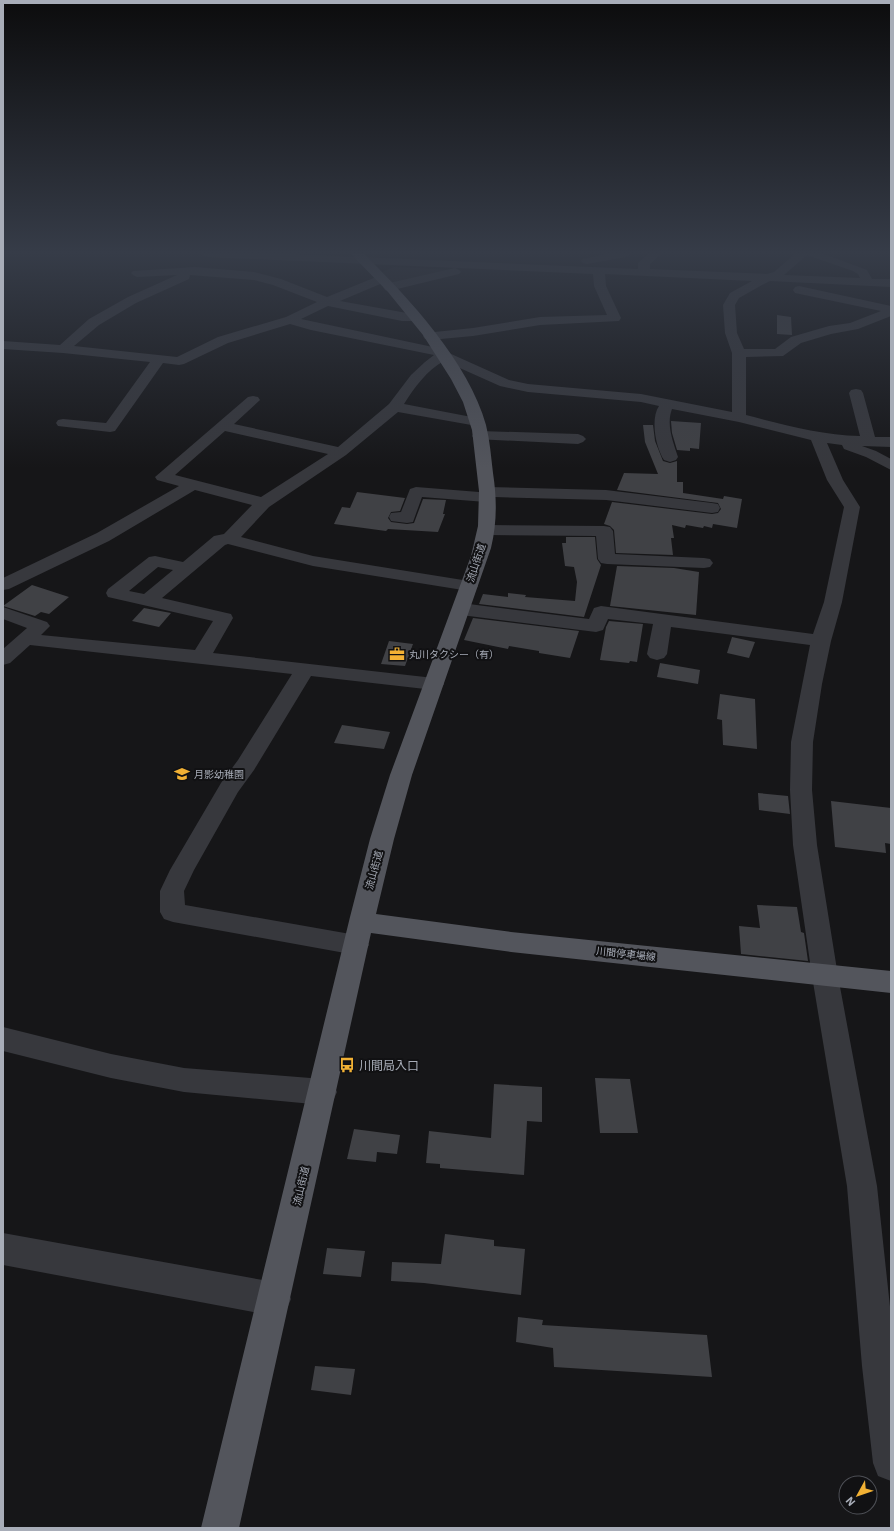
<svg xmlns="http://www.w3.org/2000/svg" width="894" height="1531" font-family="'IBM Plex Sans','Noto Sans JP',sans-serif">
	<rect width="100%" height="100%" fill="#161618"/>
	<path fill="#222225" d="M394,267L456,270L394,285L382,272Z"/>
	<g fill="#404145">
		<path d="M777,315L791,317L792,335L777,334Z"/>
		<path d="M671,421L701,423L699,449L690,448V451L677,450L672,433Z"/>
		<path d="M643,425H653L655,441L663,461L670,463L677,461V482H683V493L723,499L724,496L742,499L737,528L713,524L712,528L704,526L703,528L686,525L685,528L672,525L674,538H671L673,555L616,553L614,530L610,526L604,524L612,502L712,514L718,513L721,509L718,503L617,490L624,473L658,474L645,442Z"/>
		<path d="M357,492L405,498L400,511L391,512L388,518L391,522L407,524L414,523L423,499L446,500L443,514H445L438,532L388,529L386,531L334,524L342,507L350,508Z"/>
		<path d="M566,537H595L597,559L601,565L584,617L479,604L483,594L508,597V593L526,595L525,597L575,601L577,582L574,567L565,566L562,543H566Z"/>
		<path d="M617,566L674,568L699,572L696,615L610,606Z"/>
		<path d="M32,585L69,597L49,614L41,612L35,616L3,606Z"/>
		<path d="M144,608L171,613L159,627L132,621Z"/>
		<path d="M473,618L579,631L570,658L539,653V651L509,646L508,649L464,640Z"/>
		<path d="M609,621L643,624L637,662L630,661L629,663L600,660L606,627Z"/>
		<path d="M732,637L755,642L749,658L727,653Z"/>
		<path d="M389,641L413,644L405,666L381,664Z"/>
		<path d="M660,663L700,670L698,684L657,677Z"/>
		<path d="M720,694L755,699L757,749L723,745L722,720L717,719Z"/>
		<path d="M342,725L390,732L384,749L334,743Z"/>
		<path d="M758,793L788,796L790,814L759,810Z"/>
		<path d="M831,801L891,808V844L885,843L886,853L835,847Z"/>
		<path d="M757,905L797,907L801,932L804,933L808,961L741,954L739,926L760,928Z"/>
		<path d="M595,1078L630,1079L638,1133H600Z"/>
		<path d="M494,1084L542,1087V1122L527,1121L524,1175L440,1168V1164L426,1163L429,1131L491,1138Z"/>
		<path d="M354,1129L400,1135L397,1154L377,1152L376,1162L347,1159Z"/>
		<path d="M445,1234L494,1240V1246L525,1249L521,1295L424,1283L391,1281L392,1262L441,1264Z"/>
		<path d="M327,1248L365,1251L361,1277L323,1274Z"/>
		<path d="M518,1317L543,1320L542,1325L707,1335L712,1377L554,1367L553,1348L516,1342Z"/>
		<path d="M315,1366L355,1369L351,1395L311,1390Z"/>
	</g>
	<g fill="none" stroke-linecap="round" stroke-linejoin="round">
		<g fill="#37383d" fill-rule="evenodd">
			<path d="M201,254H291L638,269V263L648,254H661L650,264V269L767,274L774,272L795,254H824L867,270L872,279H891V287L770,281L762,285L739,298L735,305L737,333L744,349H775L791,337L829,326L850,323L881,311L795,293L793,290L795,287L799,286L891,306V316L858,329L831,334L801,343L783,356L746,357V415C784,425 821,435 860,436L849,393L851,390L856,389L861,390L863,393L875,437H891V447L862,446L876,451L891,459V470L866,457L844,449L842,445L827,443L843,480L860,507L842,602L831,641L822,684L813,742L812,790L817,845L838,976L877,1186L891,1316V1481L878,1476L873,1463L862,1366L847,1186L812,976L793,845L790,790L791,742L810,645L671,627L667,654L664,658L657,660L650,658L647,654L653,624L608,619L603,630L596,632L461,615L454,613L452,609L454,605L461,603L589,619L594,608L601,606L813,634L824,602L844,507L827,480L811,440L739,422L672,409C666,425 673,441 678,457L676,460L670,462L664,460C656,448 650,419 659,406L641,402L528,392L500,386L444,361C427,370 414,388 404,404L482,419L484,422L482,425L477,426L398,412L346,455L269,507L241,537L313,556L469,581L475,582L478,586L475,590L469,591L313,566L228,544L225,545L162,598L231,614L233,618L213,653L434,678L441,680L444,684L441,688L434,690L311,676L254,770L238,792L194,870L184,891L185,905L356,935L365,938L369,945L365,952L356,955L173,922L164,919L160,912V891L170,870L221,783L238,760L292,674L30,645L10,663L3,665V649L27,628L3,619V607L47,622L50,626L41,635L195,650L213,621L108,597L106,593L108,589L149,557L155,556L183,562L214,536L224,534L252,505L195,490L109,541L9,589L3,590V578L97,533L179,486L157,480L155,477L248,397L253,396L258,397L260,400L234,424L338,447L389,404L411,375L425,362L434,355L311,330L290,324L228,343L184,364L179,365L163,363L115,431L110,432L58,426L56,423L58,420L63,419L106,423L150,362L63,353L3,349V341L60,345L89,319L128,297L177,275L137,277L133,275L131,273L133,271L195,267L254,272L281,279L327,297L381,275L385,276L387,279L385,282L340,301L418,315L420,318L418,321H402L328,306L301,319L447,350L449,353L509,380L528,384L641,394L732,412V353L725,333L723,305L730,293L752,281L605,274L606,286L621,318L619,321L540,325L473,336L430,340L425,339L423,336L425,333L473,328L540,317L607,315L594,286L593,274L207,257ZM807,255L853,271L858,274L860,278L784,275ZM190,275L254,280L273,285L317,302L286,317L218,337L177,357L74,346L99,325L136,303L189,279ZM225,431L328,454L261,497L175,475ZM158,567L173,570L144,594L129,591Z"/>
			<path d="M606,254H632L626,257L587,264L583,263L581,261L583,259Z"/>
			<path d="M455,268L459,270L461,272L459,274L389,291L385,290L383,287L385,284Z"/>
			<path d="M480,431L578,434L583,436L586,439L583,442L578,444L475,439L472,436L475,433Z"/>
			<path d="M416,487L479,492L481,489L487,487L606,490L712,503L718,504L720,508L718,512L712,513L606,500L494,497L492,500L486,502L422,497L413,522L407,523L391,521L389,517L391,513L401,512L410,489Z"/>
			<path d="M487,525L604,526L610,527L613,531L615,554L704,558L710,559L713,563L710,567L704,568L607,564L601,563L598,559L596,536L487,535L481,534L478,530L481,526Z"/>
			<path d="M3,1027L111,1054L184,1068L323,1079L333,1083L337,1092L333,1101L323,1105L184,1092L111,1078L3,1051Z"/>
			<path d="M3,1233L274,1282L286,1287L291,1299L286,1311L274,1316L3,1265Z"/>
		</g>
		<path fill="#53555c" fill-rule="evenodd" d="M351,254H364C409,298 469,363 486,425C490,441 491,457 493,473C497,499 497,523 491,548L412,775L394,839L376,914L511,932L891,971V993L511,952L371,933L239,1528H201L350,917L370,839L390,775L471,556L478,526L479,491L472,430L463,402L451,379L423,335L388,292Z"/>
	</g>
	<linearGradient id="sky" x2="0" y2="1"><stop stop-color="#0c0c0d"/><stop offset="0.54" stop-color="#363c48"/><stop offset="1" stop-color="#363c48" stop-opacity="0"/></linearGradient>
	<rect width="894" height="468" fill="url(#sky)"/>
	<defs>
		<g id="office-bare" transform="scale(1.2)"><path d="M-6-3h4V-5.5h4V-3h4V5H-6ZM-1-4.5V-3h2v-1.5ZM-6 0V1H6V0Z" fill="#f2b134" stroke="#111113" stroke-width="2.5" paint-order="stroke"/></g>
		<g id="school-bare" transform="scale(1.2)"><path d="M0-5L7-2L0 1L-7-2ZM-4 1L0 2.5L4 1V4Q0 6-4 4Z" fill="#f2b134" stroke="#111113" stroke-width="2.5" paint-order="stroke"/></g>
		<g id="bus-bare" transform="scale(1.2)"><path d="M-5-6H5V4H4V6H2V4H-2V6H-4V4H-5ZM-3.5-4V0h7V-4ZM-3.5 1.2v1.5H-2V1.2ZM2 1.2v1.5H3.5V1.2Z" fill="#f2b134" stroke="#111113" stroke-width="2.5" paint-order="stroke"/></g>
	</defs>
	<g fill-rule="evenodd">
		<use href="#office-bare" x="397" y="654"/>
		<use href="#school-bare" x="182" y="774"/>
		<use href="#bus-bare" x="347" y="1065"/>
	</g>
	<g text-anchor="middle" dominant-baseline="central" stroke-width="4" stroke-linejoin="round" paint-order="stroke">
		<g font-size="10" fill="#a8adb8" stroke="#111113">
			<text transform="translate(476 563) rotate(-72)">流山街道</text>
			<text transform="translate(374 870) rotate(-75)">流山街道</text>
			<text transform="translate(626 954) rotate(6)">川間停車場線</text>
			<text transform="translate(301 1186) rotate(-77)">流山街道</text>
		</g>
		<g font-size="10" fill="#a8adb8" stroke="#111113" text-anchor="start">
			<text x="409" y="654">丸川タクシー（有）</text>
			<text x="194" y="774">月影幼稚園</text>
		</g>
		<g font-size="12" fill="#a8adb8" stroke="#111113" text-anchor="start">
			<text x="359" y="1065">川間局入口</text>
		</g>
	</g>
	<rect width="894" height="1531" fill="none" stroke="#a8adb8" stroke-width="8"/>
	<g transform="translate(858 1495) rotate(230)"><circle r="19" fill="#111113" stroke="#4d4f55"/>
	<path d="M0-3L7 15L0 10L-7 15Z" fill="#f2b134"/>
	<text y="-6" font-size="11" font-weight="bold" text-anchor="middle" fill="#a8adb8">N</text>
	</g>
</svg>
